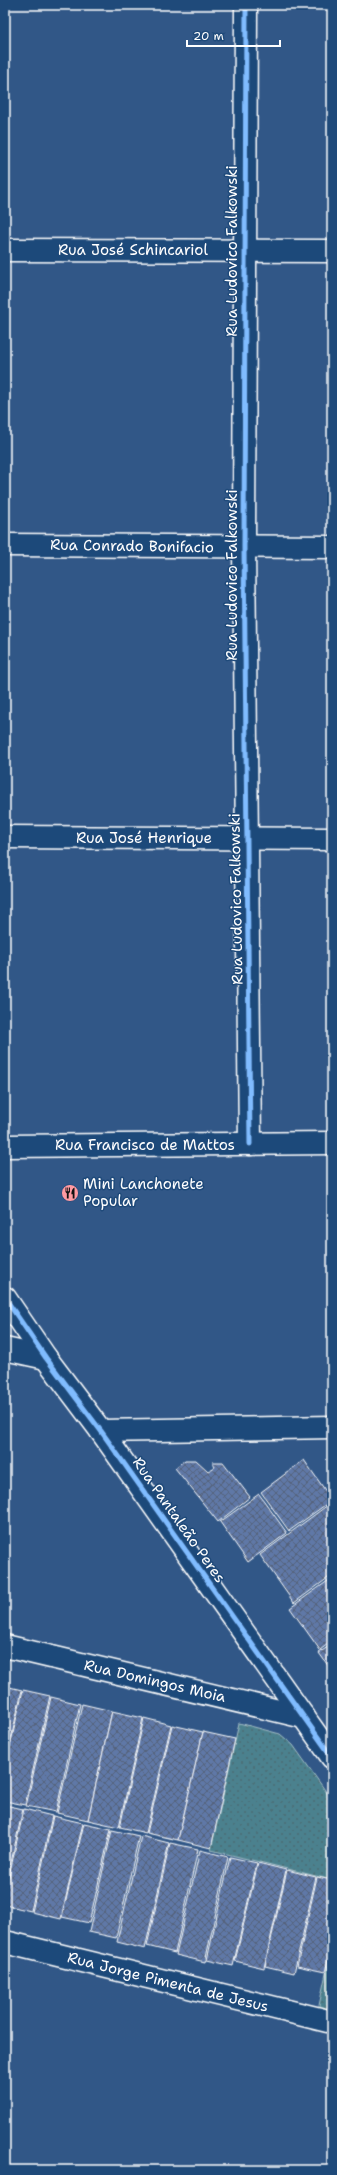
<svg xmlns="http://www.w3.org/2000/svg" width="337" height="2175" font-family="'Shantell Sans',sans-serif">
	<defs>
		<pattern id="grass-dots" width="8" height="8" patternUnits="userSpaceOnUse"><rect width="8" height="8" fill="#4c818e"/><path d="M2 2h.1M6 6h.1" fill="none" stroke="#4c6970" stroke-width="1.8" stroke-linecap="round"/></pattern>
		<pattern id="building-cross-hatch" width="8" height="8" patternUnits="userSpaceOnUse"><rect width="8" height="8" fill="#5e78a7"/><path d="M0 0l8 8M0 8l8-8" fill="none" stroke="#55627a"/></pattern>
	</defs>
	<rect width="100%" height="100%" fill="#315787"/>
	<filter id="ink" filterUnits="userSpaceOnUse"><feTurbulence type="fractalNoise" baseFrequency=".025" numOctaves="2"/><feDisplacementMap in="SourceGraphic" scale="8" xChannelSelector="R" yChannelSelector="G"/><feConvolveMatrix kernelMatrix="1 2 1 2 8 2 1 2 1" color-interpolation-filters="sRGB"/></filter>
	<g filter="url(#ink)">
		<g fill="url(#grass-dots)" stroke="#a6c0c6">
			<path d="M239,1723L280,1734L293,1745L332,1800V1880L211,1850Z"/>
			<path d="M332,1946V2012L318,2010Z"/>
		</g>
		<g fill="url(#building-cross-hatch)" stroke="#fff">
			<path d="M185,1460H196L208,1471L215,1467L212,1462H223L250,1497L218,1522L175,1468Z"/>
			<path d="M304,1460L332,1500L289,1531L261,1492Z"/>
			<path d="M259,1494L287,1533L248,1562L220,1522Z"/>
			<path d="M332,1502V1575L294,1603L260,1555Z"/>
			<path d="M332,1578V1641L320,1650L290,1608Z"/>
			<path d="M332,1644V1671L319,1653Z"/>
			<path d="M5,1686L22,1690L5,1766Z"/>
			<path d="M23,1690L50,1696L25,1805L5,1801V1768Z"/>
			<path d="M51,1697L80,1704L56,1812L26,1806Z"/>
			<path d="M82,1704L112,1711L88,1820L57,1813Z"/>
			<path d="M112,1711L143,1718L119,1827L88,1820Z"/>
			<path d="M144,1718L171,1725L146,1833L120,1827Z"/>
			<path d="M172,1725L203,1732L178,1840L147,1833Z"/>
			<path d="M203,1732L235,1739L211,1848L178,1840Z"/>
			<path d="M5,1805L23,1809L5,1889Z"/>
			<path d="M24,1809L52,1816L31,1911L5,1905V1894Z"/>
			<path d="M53,1816L83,1823L61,1919L32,1912Z"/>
			<path d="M84,1823L111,1829L89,1923L62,1917Z"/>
			<path d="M112,1830L139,1836L116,1938L89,1932Z"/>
			<path d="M141,1836L169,1843L145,1949L117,1942Z"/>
			<path d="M170,1843L198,1849L175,1953L147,1946Z"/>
			<path d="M200,1850L228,1857L205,1962L176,1955Z"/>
			<path d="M230,1857L257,1863L233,1966L207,1960Z"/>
			<path d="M258,1863L286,1870L264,1968L235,1961Z"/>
			<path d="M287,1870L316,1877L294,1973L265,1966Z"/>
			<path d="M317,1877L332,1880V1943L325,1972L297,1966Z"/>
		</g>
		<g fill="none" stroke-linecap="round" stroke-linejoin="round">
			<g stroke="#fff" stroke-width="25">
				<g id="street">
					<path d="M246,5L244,547L250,1144"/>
					<path d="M5,250L332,251"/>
					<path d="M5,545L332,547"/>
					<path d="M5,837L332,839"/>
					<path d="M5,1146L332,1143"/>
					<path d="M5,1349L46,1358"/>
					<path d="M101,1431L332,1427"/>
					<path d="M5,1646L304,1717"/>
					<path d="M5,1942L332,2022"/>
				</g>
			</g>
			<g stroke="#fff" stroke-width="25">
				<path id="secondary" d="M5,1298L46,1358L101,1431L332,1757"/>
			</g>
			<use href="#street" stroke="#1f4a7a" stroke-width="22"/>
			<use href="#secondary" stroke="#1f4a7a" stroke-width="22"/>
			<g stroke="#1f4a7a" stroke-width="8">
				<g id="cycleway">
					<path d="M246,5L244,547L250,1144"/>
					<path d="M5,1298L46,1358L101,1431L332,1757"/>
				</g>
			</g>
			<use href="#cycleway" stroke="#80bcff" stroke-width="5"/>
		</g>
	</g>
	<defs>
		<g id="restaurant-disc" transform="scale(0.9)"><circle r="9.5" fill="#ff9aa2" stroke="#1f4a7a"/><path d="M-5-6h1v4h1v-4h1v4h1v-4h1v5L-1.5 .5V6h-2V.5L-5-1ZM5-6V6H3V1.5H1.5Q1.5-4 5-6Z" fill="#111"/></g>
	</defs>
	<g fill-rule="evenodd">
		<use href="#restaurant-disc" x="70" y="1193"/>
	</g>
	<g text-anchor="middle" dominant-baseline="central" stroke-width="3" stroke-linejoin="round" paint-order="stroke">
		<g font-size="15" fill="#fff" stroke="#1f4a7a">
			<text x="133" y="250">Rua José Schincariol</text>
			<text transform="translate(232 251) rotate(-90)">Rua Ludovico Falkowski</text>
			<text transform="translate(132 546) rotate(1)">Rua Conrado Bonifacio</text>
			<text transform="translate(232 575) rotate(-90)">Rua Ludovico Falkowski</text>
			<text x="144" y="838">Rua José Henrique</text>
			<text transform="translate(236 899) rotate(-91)">Rua Ludovico Falkowski</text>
			<text x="145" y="1145">Rua Francisco de Mattos</text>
			<text transform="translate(179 1520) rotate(55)">Rua Pantaleão Peres</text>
			<text transform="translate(155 1681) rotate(13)">Rua Domingos Moia</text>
			<text transform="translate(168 1982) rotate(14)">Rua Jorge Pimenta de Jesus</text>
		</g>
		<g font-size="15" fill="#fff" stroke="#1f4a7a" text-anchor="start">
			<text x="83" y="1184">Mini Lanchonete<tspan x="83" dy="17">Popular</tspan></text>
		</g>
	</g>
	<rect width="337" height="2175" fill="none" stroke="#1f4a7a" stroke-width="20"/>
	<rect x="10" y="10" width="317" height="2155" fill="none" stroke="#fff" stroke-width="1.5" filter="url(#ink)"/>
	<path d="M187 40v6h93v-6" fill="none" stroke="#ffffff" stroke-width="2"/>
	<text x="193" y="40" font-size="12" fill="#ffffff" stroke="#1f4a7a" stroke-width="3" paint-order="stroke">20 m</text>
</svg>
